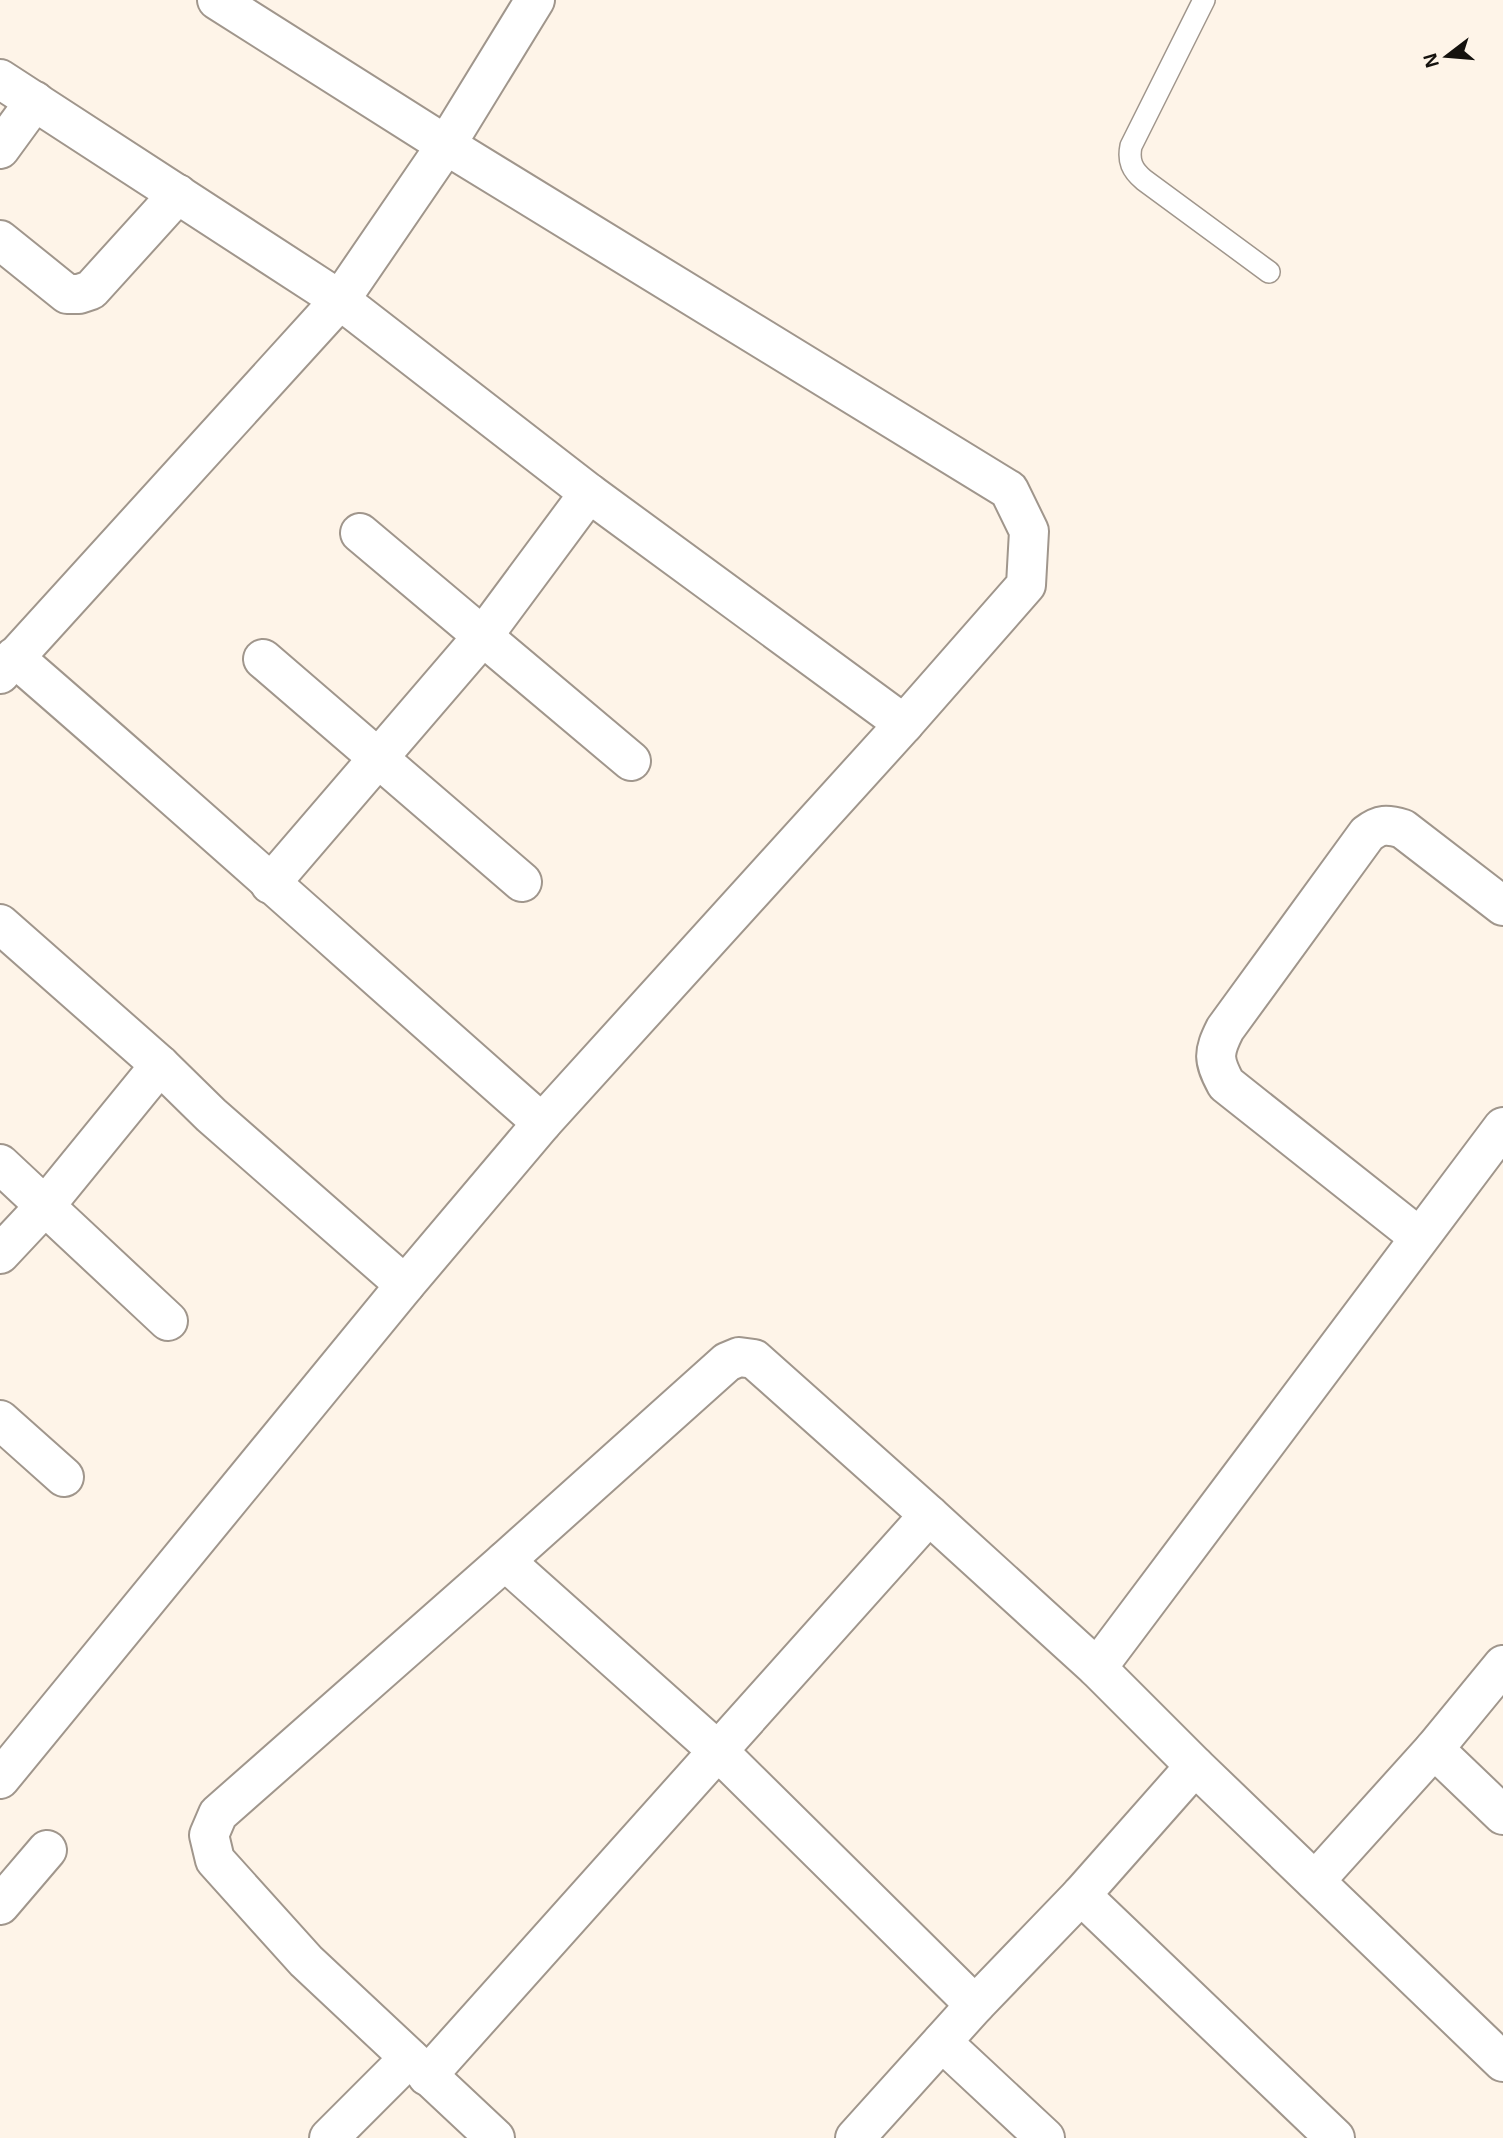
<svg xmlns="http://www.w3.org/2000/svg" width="1503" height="2138" font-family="Arial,sans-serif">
	<rect width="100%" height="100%" fill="#fef4e8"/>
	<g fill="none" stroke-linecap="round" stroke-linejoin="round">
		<g stroke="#a0968c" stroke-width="24">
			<path id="service" d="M1204,0L1131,146C1128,161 1132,170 1144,180L1269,272"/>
		</g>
		<g stroke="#a0968c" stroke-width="42">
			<g id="minor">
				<path d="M535,0L446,145L340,300L589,493L904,724"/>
				<path d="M0,79L340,300L0,674"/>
				<path d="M0,149L35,101"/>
				<path d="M0,240L67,294H79L91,290L178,194"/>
				<path d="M360,533L631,761"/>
				<path d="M14,657C192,811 366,968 542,1123"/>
				<path d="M263,659L522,882"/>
				<path d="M270,884L483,636L589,493"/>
				<path d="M0,924L160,1065"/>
				<path d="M0,1164L168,1321"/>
				<path d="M1419,1237L1226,1084C1213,1060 1213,1053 1225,1029L1367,834C1380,824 1387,824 1403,829L1503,906"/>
				<path d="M0,1254L45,1206L160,1065L211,1115L405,1285"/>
				<path d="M0,1420L64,1477"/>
				<path d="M505,1561L718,1751L975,2005"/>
				<path d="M1097,1668L1503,1127"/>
				<path d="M1434,1749L1503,1815"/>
				<path d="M0,1779L405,1285L542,1123L904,724L1026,585L1029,531L1009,490L446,145L217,0"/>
				<path d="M1315,1881L1434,1749L1503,1665"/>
				<path d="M1081,1895L1335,2138"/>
				<path d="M0,1905L47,1850"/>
				<path d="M942,2042L1045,2138"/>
				<path d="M427,2076L929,1515"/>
				<path d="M329,2138L409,2058"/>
				<path d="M495,2138L306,1961L215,1860L209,1835L218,1814L505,1561L727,1362L739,1357L754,1359L929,1515L1097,1668L1195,1766L1503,2062"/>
				<path d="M855,2138L975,2005L1081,1895L1195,1766"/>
			</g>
		</g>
		<use href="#service" stroke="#fff" stroke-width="21"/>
		<use href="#minor" stroke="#fff" stroke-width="38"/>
	</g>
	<g transform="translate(1447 56) rotate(254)" stroke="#fef4e8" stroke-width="5" paint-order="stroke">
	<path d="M0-5L12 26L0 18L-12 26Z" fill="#15120e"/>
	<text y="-10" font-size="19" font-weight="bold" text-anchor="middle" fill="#15120e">N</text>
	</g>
</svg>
